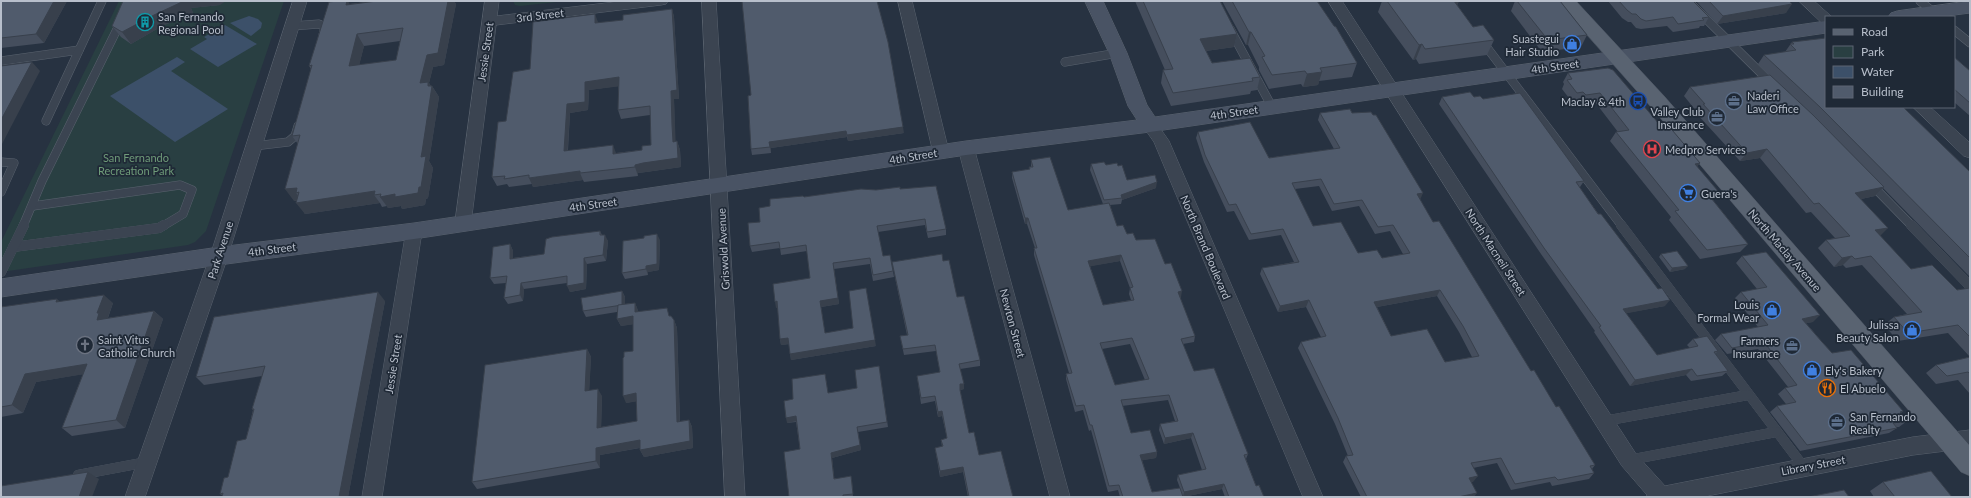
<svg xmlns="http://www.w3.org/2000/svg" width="1971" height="498" font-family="Lato,sans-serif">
	<rect width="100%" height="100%" fill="#273241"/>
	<g fill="#293f42">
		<path d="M119,1H284L206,231L195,242L188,245L1,272V242Z"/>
		<path d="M513,1H566L520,6L515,5Z"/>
	</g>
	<g fill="#3c5069">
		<path d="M249,16L258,19L262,23L261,28L251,36L230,23Z"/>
		<path d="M225,25L257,44L218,67L190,49L207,39L204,37Z"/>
		<path d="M177,57L185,62L171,71L228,109L175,142L110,96Z"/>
	</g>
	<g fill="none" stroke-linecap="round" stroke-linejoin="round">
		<g stroke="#59626e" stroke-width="9">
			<g id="lane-far1">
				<path d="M1688,1L1771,83"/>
				<path d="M1920,1L1939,17"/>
				<path d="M292,26L319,24L325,27L323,35"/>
				<path d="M1230,29L1272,107"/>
				<path d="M1954,30L1970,43"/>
				<path d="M1482,41L1622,226"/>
				<path d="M1,61L79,50"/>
				<path d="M1065,62L1118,53"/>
				<path d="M46,121L102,1"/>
				<path d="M254,146L288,142L295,136L298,126"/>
				<path d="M1,162L14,163L1,192"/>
				<path d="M1871,184L1912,226"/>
				<path d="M33,206L180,185L192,190L183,214L163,226"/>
				<path d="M23,226L42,181L131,1"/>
			</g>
		</g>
		<g stroke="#59626e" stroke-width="10">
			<g id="lane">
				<path d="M1621,225L1803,466"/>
				<path d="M1911,225L1970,286"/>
				<path d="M13,247L159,228L164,225"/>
				<path d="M1,272L24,225"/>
				<path d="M1604,421L1748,395"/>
				<path d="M1629,460L1776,432"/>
				<path d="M78,475L147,462"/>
			</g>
		</g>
		<g stroke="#59626e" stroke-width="1">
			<g id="street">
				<path d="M293,1H307L228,256L145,497H125L210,256Z"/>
				<path d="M485,1H499L497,16L623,1H668L666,4L661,5L496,25L471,223L469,227L463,229L457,227L455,223Z"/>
				<path d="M702,1H716L745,497H725Z"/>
				<path d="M898,1H912L949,152L947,156L941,158L935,156L933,152Z"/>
				<path d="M1328,1H1342L1636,454L1665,486L1913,437L1970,430V448L1913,455L1702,497H1646L1647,495L1622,466Z"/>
				<path d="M1799,1H1814L1832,17H1826V24L1821,22Z"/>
				<path d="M1913,107H1930L1970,143V158L1964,156Z"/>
				<path d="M1150,120L1155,121L1169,141L1323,497H1303L1154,142L1142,125L1145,121Z"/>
				<path d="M966,142L972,144L974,148L1070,497H1050L958,148L960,144Z"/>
				<path d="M414,225L420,226L422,231L382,497H362L406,231L408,226Z"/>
			</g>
		</g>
		<g stroke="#59626e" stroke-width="1">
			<g id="secondary">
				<path d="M1085,1H1103L1127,53L1147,105L1155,117L1826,21V33L1150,132L966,155L414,239L219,265L1,297V279L219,247L414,223L966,141L1137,120L1128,106L1109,53Z"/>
				<path d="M1970,1V13L1939,17H1888L1891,13L1897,11Z"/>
			</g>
		</g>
		<g stroke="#444d5a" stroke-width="1">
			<path id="primary" d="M1557,1H1576L1665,97L1970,446V476L1961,472L1651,107Z"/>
		</g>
		<use href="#lane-far1" stroke="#3b4451" stroke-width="8"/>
		<use href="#lane" stroke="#3b4451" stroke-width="10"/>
		<use href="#street" fill="#3b4451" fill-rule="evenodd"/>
		<use href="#secondary" fill="#495364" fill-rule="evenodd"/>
		<use href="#primary" fill="#596371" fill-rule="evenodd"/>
	</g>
	<g fill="#454e5d" fill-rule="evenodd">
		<path d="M1,1H67L44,43L1,48Z"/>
		<path d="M123,1L220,5L191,8L193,13L162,26L131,44L121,37L112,26Z"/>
		<path d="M377,1H454L456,4L444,65L433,67L429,83L431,86H432L439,97L429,161L433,168L428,198L426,199L425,205L402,209L401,206L388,208L387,206L382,207L380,203L305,214L297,201H294L298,144L292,136L311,69L309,66L349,4ZM400,41L396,60L359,65L364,46Z"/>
		<path d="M1135,1H1220L1237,34L1234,47L1206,51L1212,63L1260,77L1257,90L1251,91L1250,94L1171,106L1161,83L1163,70H1165Z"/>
		<path d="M1222,1H1317L1357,63L1352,77L1319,81L1318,85L1303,87L1301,84L1269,89L1259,70V67L1248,45H1246Z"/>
		<path d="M1382,1H1459L1457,5L1473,27L1494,40L1487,55L1419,64L1416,59L1413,60L1378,12Z"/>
		<path d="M1515,1H1560L1587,35L1581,47L1542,52L1511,11Z"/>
		<path d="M1608,1H1693L1709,17L1704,26H1700L1699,28L1673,32L1667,26L1641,29L1636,28L1631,22H1628L1622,18Z"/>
		<path d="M1696,1H1789L1786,13L1717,24Z"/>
		<path d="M672,9L674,17L679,99H674L675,141H677L680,150L681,167L646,172L638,173V176L584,182L583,180L533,187L532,184L509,187L507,184L497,186L492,177L530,69L598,23L623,20ZM618,86V110L621,119L650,115L651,145L642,150L616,153L568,150L570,113L588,110L589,90Z"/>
		<path d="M1792,42L1970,172V277L1883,188L1875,196L1861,199L1880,236L1911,269L1957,290L1970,288V357L1948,333L1898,341L1884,325L1894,317L1907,314L1862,265L1846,268L1843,265L1834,267L1818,248L1826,240L1835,238L1811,212L1806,213L1760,158L1740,161L1696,113L1697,112L1684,96L1690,87L1769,75L1758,64L1764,55L1785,52Z"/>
		<path d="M1954,57L1970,71V116L1954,102Z"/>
		<path d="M1568,73L1660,125L1700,163L1697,166L1712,199L1748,244L1740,252L1700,259L1669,220L1671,217L1610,141L1616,132H1618L1595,102L1581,104L1578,101L1572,102L1562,89L1564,84L1563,82Z"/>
		<path d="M748,96L904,133L848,141L847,137L771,148V153L752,155L751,149Z"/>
		<path d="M1442,97H1474L1483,99L1584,181L1580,187H1579L1665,306L1626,313L1657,355L1690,348L1687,345L1693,339L1718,351L1715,354L1728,371L1722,376L1691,381L1686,375L1630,386L1594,332L1595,331L1541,254L1439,104Z"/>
		<path d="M1320,113H1352L1420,200L1433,222L1531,371L1556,407L1595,465L1592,469L1594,473L1589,479L1552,486L1550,482L1511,490L1497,463L1473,468V482H1471L1474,497H1361L1343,462L1346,456H1348L1335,424L1298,348L1301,342L1321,337L1306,307L1278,312L1260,274L1262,268L1294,262L1281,235L1249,240L1234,211L1227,212L1204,162L1196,138L1198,132L1269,158L1334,149L1318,120ZM1319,186L1332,211L1359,206L1375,234L1390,231L1403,254L1382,258L1358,253L1313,226L1295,189ZM1437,296L1459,332L1472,357L1445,362L1391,336L1377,307Z"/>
		<path d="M1031,160L1068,210L1103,204L1090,170L1091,164L1118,166L1127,180L1156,188L1122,200L1121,204L1110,205L1117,226L1136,240L1165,264L1181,297L1180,298L1195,336L1194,342L1183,344L1194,371L1248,454L1246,459L1256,486L1264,497H1225L1222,489L1183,497H1120L1118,490L1108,492L1091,430L1089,431L1083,410L1075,412L1066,379V374L1069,373L1034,255V248H1035L1027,224H1025L1012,178V172L1029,170V167H1031ZM1120,261L1130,288L1129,294L1131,300L1103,305L1090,266ZM1130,344L1145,380L1115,385L1102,349ZM1168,400L1175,421L1160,424L1159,430L1164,444L1191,438L1202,470L1178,475L1177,480L1180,488L1152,492L1142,460L1156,458L1157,452L1131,433L1122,406Z"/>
		<path d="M876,190L946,229V235L928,238L925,225L878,232L883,256L893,271L894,277L873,281L870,264L834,269L839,304L821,307L825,333L876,346L791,360L789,344L781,345L780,339L778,307L776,308L810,278L807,251L781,255L780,248L752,252L750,246L760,222L770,206L804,197Z"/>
		<path d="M600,231L602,235L608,241L606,261L587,264L586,289L570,292L567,283L524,289L523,301L508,304L504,298L506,283L494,284L490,278L510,244L513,251V258L544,254Z"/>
		<path d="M660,240L659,270L648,272V275L625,279L622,273Z"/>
		<path d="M1661,254L1685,269L1670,272L1659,257Z"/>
		<path d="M1742,256L1813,322L1806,323L1822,342L1832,353L1903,411L1901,413L1907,421L1899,427H1896L1897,428L1889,433L1800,451L1770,412L1777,406L1786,404L1778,394L1785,388L1788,387L1758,349L1727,354L1715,340L1721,334L1758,327L1735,298L1741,292L1757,289L1736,263Z"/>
		<path d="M943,261L957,297L980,360V366L960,369L964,389L960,390L969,433L979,455L1013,497H968L963,472L940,477L935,448L942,447L941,440L947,438L942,416L938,417L935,401L921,404L917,376L940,373L936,351L904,355L900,336L907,335L893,268L892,262Z"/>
		<path d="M622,291L625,297V304L635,303L638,311L670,316L674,320L677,328L680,421L689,420L692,427L693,448L644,457L640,450V448L600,455V468L477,489L472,482L587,349L591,357L589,390L602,396L601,427L637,421L636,401L626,403L624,357L633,351V324L621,326L617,319V312L586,317L583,311Z"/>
		<path d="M385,301L348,497H222V495L220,494L246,439L253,410L252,409L262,376L204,385L196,377Z"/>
		<path d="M61,302L113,303L108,318L154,311L163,319L125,428L72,436L62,428L83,374L36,382L23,413L1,417V307Z"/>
		<path d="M1970,357V394L1958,380L1936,384L1926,373L1936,365Z"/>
		<path d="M879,366L888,427L858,432L861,450L832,458L834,478L852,481L853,497H789L800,449L796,422L787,423L793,399L825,374L828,393L857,388Z"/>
		<path d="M1883,482L1952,497H1874L1870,491Z"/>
	</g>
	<g fill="#38404c">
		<path d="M54,1H67L44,43L36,34Z"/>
		<path d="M184,1H226L220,5L191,8L193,13L162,26L131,44L122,32L154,15Z"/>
		<path d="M347,1H348L354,12L346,5Z"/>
		<path d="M448,1H454L456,4L444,65L433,67L429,83L432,88V86L439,97L429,161L433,168L428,198L426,199L425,205L402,209L401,206L388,208L380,197L421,157L420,83L427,55Z"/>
		<path d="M1451,1H1459L1454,12Z"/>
		<path d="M1792,4L1786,13L1717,24L1723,16Z"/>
		<path d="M672,9L674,17L679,99H674L676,150L673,142L671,91Z"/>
		<path d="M595,14L598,22V32L595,23Z"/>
		<path d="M1249,32H1251L1248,45H1246Z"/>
		<path d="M357,34L364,46L356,78L349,66Z"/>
		<path d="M1237,34L1234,47L1198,52L1200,39Z"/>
		<path d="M1422,44L1416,59L1413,60L1419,45Z"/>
		<path d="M32,62L40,71L1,146V120Z"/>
		<path d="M1322,72L1318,85L1303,87L1307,74Z"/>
		<path d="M619,77L622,86L589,90L588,110L570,113L567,159L564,151L567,104L585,82Z"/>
		<path d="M903,127L904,133L848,141L847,135Z"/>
		<path d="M846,131L847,137L771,148V153L769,142Z"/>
		<path d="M677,141L680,150L681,167L646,172L638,173V176L635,167V165Z"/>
		<path d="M613,145L616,153L613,154Z"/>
		<path d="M1767,149L1760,158L1740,161L1747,153Z"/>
		<path d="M1700,163L1693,172L1695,164Z"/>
		<path d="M580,171V173L583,180L533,187L529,178Z"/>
		<path d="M1157,182L1156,188L1122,200V198L1121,195Z"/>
		<path d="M1884,187L1875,196L1847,202L1855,193Z"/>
		<path d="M297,188L299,192L296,193L301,200L294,201L285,189Z"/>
		<path d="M375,191L374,195L380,203L305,214L296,203Z"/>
		<path d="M1718,191L1711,200L1707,193Z"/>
		<path d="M1423,193L1420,200L1417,194Z"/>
		<path d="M1025,218H1028L1027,224H1025Z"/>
		<path d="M1888,228L1879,237L1875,230Z"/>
		<path d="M657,234L660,240L659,270L648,272V275L646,269V266Z"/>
		<path d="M605,235L608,241L606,261L603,255Z"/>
		<path d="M510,244L513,251V265L510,259Z"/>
		<path d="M1121,255L1120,261L1087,267L1088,261Z"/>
		<path d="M1852,256L1843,265L1834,267L1842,258Z"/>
		<path d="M584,258L587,264L586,289L570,292L567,286Z"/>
		<path d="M1688,266L1685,269L1670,272L1672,268Z"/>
		<path d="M834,269L839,304L821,307L820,301Z"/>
		<path d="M521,283L524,289L523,301L520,295Z"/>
		<path d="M1440,290L1437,296L1371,308L1374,302Z"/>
		<path d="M622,291L625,297V311L622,305Z"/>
		<path d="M1182,291L1181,297L1177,298L1178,292Z"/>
		<path d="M378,292L385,301L348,497H339Z"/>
		<path d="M104,295L113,303L107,320H97V313Z"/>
		<path d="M57,299L67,307L56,302Z"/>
		<path d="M1309,300L1306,307L1278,312L1280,306Z"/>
		<path d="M1670,300L1665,306L1618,315L1623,309Z"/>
		<path d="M777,301L779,307L776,308L775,302Z"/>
		<path d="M635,303L638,310V319L635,312Z"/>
		<path d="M154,311L163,319L125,428L116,420Z"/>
		<path d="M1820,315L1813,322L1796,325L1802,319Z"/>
		<path d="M633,316L636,324L621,326L617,319Z"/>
		<path d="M674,320L677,328L680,429L677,422Z"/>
		<path d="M788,338L790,344L781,345L780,339Z"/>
		<path d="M875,340L876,346L791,360L790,354Z"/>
		<path d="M587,349L591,357L589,398L585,391Z"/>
		<path d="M87,364L97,372L36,382L23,413L12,405L25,374Z"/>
		<path d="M1692,369L1686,375L1630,386L1635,380Z"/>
		<path d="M960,384H964V389L960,390Z"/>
		<path d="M598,389L602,396L601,435L597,428Z"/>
		<path d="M636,393L640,401L626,403L623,396Z"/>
		<path d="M942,411V416L938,417V412Z"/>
		<path d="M796,416L797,421L787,423L786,418Z"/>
		<path d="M689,420L692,427L693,448L644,457L640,450Z"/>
		<path d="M857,427L861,450L832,458L835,484L831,453Z"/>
		<path d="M1193,433L1191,438L1164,444L1165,438Z"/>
		<path d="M640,440L644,447L600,455V468L596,461V448Z"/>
		<path d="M1157,452L1156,458L1139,461L1140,455Z"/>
		<path d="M963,467V472L940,477V471Z"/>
		<path d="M88,472L99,479L92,497H79Z"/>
		<path d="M1478,476L1473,482L1465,484L1469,478Z"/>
		<path d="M1224,484L1222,489L1183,497L1184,492Z"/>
		<path d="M1477,493L1474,497H1458Z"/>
	</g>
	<g fill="#505b6c" stroke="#38404c" fill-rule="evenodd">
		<path d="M1,1H54L36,34L1,38Z"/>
		<path d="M123,1H184L154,15L122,32L112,26Z"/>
		<path d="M338,1H347L346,5L377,1H448L438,53L427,55L420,83L428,82V86H432L422,152L421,157L426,156L421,187H419L418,193L395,197V194L380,197L381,194L374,195L375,191L296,203L299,192L296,193L297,188L285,189L300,135L292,136L312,65L309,66L329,2ZM403,28L396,60L349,66L357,34Z"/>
		<path d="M742,1H877L888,42L903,127L847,135L846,131L805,137L769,142L770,147L751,149L748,96L751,95Z"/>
		<path d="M1143,1H1220L1237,34L1200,39L1212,63L1250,58L1260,77L1252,78L1253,81L1173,93L1163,70L1173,69Z"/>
		<path d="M1232,1H1317L1334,26L1336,27L1357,63L1320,68L1322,72L1307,74L1305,71L1272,75L1262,57L1265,56L1251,32H1249Z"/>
		<path d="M1387,1H1454L1473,27L1483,25L1494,40L1425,49L1422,44L1419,45Z"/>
		<path d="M1517,1H1560L1587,35L1548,40Z"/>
		<path d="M1619,1H1693L1709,17L1702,18L1704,20L1678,24L1673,17L1646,21L1641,19L1636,14H1632L1627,10Z"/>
		<path d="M1709,1H1789L1792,4L1723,16Z"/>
		<path d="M672,9L677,90L671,91L672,125L673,142L677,141L678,158L643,163L635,165V167L580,173V171L529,178V175L504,179L505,176L492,177L498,122L506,121L513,72L530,69L533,22L595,14V23L623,20V15ZM619,77L618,110L650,106L651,145L642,146V150L613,154V145L564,151L567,104L585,102V82Z"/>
		<path d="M1826,38V107H1903L1970,172V258L1820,107L1764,55L1796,50L1790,44H1794L1792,42Z"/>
		<path d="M1954,57L1970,71V103L1954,89Z"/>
		<path d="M32,62L1,120V66Z"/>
		<path d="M1608,68L1613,70L1660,125L1667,124L1700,163L1695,164L1718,191L1707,193L1748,244L1707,250L1675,211L1679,210L1616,132L1629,130L1600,93L1586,95L1583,92L1577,93L1567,80L1572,79L1568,73Z"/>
		<path d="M1770,75L1813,115L1884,187L1855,193L1888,228L1875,230L1911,269L1932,265L1957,290L1970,288V337L1958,325L1908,333L1894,317L1922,312L1871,256L1855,259L1852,256L1842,258L1826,240L1850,236L1819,203L1814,204L1767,149L1747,153L1703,104H1705L1690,87Z"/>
		<path d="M1470,92L1474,97L1480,96L1483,99L1520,93L1584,181L1576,182L1598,214H1601L1658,289L1662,288L1670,300L1623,309L1657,355L1698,346L1693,339L1707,336L1718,351L1714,352L1728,371L1697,376L1692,369L1635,380L1599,327L1601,326L1544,248L1442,97Z"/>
		<path d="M1350,109L1352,113L1371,112L1373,115H1376L1423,193L1417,194L1433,222L1439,221L1531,371L1534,370L1556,407L1559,406L1595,465L1590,466L1594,473L1558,480L1555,477L1515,484L1501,458L1471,463L1478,476L1469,478L1477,493L1458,497H1367L1346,456L1353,455L1338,418L1301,342L1326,336L1309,300L1280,306L1262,268L1299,262L1283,229L1251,234L1236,204L1229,205L1205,155L1198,132L1250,122L1269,158L1340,148L1320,113ZM1321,179L1334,204L1362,200L1378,227L1393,225L1410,253L1382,258L1377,250L1358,253L1341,222L1313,226L1292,183ZM1440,290L1463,326L1479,356L1445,362L1427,329L1391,336L1374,302Z"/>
		<path d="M1050,157L1068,210L1109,203L1117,226L1123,225L1127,234L1133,233L1136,240L1155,239L1165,264L1171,263L1182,291L1178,292L1195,336L1181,339L1194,371L1214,368L1248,454L1244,455L1256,486L1259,485L1264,497H1229L1224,484L1184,492L1178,475L1206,469L1193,433L1165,438L1160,424L1178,421L1169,395L1121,400L1131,433L1150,430L1157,452L1140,455L1152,492L1180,488L1183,497H1123L1119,485L1109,486L1092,425H1090L1084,405L1076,406L1066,374L1072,373L1034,248H1037L1028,218H1025L1012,172L1030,169L1029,167H1033L1031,160ZM1121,255L1133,287L1130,288L1134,300L1103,305L1088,261ZM1132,338L1149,379L1115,385L1100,343Z"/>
		<path d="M1104,162L1106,165L1117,163L1118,166L1122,165L1127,180L1155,175L1157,182L1121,195L1122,198L1104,200L1091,164Z"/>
		<path d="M936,186L946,229L927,232L925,219L877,226L883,256L890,255L893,271L873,275L870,258L833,263L838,298L820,301L825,333L853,328L849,291L866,288L875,340L790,354L788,338L780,339L777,301L775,302L773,284L810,278L806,245L780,249L779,242L750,246L748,223L760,222L759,208L770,206V199L803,196L804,197L861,189L876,190L900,187V189Z"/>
		<path d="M600,231V235H605L603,255L584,258V283L567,286V276L521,283L520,295L504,298L507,276L490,278L493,247L510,244V259L544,254L546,239L552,237Z"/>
		<path d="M657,234V264L646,266V269L622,273L623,241L644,238V236Z"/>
		<path d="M1677,251L1688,266L1672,268L1661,254Z"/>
		<path d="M1766,252L1820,315L1802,319L1822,342L1832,353L1851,350L1903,411L1900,412L1907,421L1893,423L1897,428L1807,445L1777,406L1796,402L1785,388L1797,385L1764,342L1732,348L1721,334L1768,325L1741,292L1767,287L1742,256Z"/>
		<path d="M942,254L943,261L949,260L957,297L964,296L980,360L959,364L964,384H960V390L969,433L974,432L979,455L1001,451L1013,497H969L963,467L940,471L935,448L943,446L941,440L947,438L942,411L938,412L935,396L921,398L917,376L940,372L935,345L903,349L900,336L908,335L892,262Z"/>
		<path d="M622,291V305L583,311L581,298Z"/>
		<path d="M378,292L339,497H222L223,493L220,494L224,478L228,477L237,441L246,439L254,409H252L265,366L196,377L214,317Z"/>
		<path d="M104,295L97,313H99L97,320L154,311L116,420L62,428L87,364L25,374L12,405L1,407V307L57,299L56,302Z"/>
		<path d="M635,303V312L667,308L669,316H671L674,320L677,422L689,420L690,441L640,450V440L596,448V461L472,482L485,365L587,349L585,391L598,389L597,428L637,421L636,393L623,396V358L624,357V352L633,351V316L617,319L618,305Z"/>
		<path d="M1970,357V374L1968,372L1947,376L1936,365Z"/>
		<path d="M879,366L887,422L857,427L860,445L831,453L834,479L851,476L853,494L843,495V497H789L784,452L800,449L796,416L786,418L784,401L793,399L792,379L825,374L828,393L857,388L855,370Z"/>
		<path d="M1931,471L1952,497H1895L1883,482Z"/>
		<path d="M88,472L79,497H1V486Z"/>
		<path d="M1844,490L1849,497H1808Z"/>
	</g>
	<defs>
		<g id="building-ring" transform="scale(0.9)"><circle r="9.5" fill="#1f2936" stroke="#0f9aa8" stroke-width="1.5"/><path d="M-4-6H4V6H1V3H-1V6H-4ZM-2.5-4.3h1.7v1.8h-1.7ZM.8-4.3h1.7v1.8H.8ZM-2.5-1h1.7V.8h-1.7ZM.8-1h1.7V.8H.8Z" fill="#0f9aa8"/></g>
		<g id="shop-ring" transform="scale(0.9)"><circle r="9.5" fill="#1f2936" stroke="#3f7fe0" stroke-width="1.5"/><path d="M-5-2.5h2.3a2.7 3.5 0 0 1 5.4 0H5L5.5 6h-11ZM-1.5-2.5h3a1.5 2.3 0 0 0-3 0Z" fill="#3f7fe0"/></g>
		<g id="bus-ring" transform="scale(0.9)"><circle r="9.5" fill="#1f2936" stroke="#1a4fb4" stroke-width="1.5"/><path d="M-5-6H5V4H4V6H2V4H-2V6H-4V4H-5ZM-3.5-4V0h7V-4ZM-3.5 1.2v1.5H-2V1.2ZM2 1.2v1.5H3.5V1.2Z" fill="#1a4fb4"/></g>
		<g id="office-ring" transform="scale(0.9)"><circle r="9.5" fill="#1f2936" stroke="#5c6f8a" stroke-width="1.5"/><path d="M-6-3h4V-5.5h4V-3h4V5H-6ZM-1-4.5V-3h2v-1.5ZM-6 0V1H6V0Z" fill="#5c6f8a"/></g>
		<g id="hospital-ring" transform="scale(0.9)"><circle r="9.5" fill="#1f2936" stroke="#e0444e" stroke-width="1.5"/><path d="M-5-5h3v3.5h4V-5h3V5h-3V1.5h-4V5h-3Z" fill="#e0444e"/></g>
		<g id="supermarket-ring" transform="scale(0.9)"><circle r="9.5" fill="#1f2936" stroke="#3f7fe0" stroke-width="1.5"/><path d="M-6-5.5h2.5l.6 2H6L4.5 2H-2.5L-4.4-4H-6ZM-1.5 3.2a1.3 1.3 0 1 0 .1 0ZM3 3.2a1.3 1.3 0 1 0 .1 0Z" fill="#3f7fe0"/></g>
		<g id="church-ring" transform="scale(0.9)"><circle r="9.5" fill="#1f2936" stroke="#6b7280" stroke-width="1.5"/><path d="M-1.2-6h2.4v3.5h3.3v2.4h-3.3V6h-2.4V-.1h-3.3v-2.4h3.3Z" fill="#6b7280"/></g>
		<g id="restaurant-ring" transform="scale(0.9)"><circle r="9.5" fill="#1f2936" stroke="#e8710a" stroke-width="1.5"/><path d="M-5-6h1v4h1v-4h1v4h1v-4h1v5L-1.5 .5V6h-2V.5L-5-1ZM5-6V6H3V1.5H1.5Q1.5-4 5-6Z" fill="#e8710a"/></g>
	</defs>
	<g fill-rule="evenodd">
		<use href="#building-ring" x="145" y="22"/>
		<use href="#shop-ring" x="1572" y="44"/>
		<use href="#bus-ring" x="1638" y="101"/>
		<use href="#office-ring" x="1734" y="101"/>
		<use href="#office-ring" x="1717" y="117"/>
		<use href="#hospital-ring" x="1652" y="149"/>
		<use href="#supermarket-ring" x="1688" y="193"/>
		<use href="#shop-ring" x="1772" y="310"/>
		<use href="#shop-ring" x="1912" y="330"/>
		<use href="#church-ring" x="85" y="345"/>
		<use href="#office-ring" x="1792" y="346"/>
		<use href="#shop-ring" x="1812" y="370"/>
		<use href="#restaurant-ring" x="1827" y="388"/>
		<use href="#office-ring" x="1837" y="422"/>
	</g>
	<g text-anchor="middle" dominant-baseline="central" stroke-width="3.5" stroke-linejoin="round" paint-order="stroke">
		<g font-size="11" fill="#b8bfcb" stroke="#1f2936">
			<text transform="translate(540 15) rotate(-7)">3rd Street</text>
			<text transform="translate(485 52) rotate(-82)">Jessie Street</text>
			<text transform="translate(1555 66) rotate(-8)">4th Street</text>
			<text transform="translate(1234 112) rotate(-8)">4th Street</text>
			<text transform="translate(913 156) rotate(-9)">4th Street</text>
			<text transform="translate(593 204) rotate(-8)">4th Street</text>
			<text transform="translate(1206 247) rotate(67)">North Brand Boulevard</text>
			<text transform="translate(272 249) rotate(-7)">4th Street</text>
			<text transform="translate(723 249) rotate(-93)">Griswold Avenue</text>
			<text transform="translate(220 250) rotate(-72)">Park Avenue</text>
			<text transform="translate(1785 250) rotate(49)">North Maclay Avenue</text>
			<text transform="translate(1496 252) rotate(57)">North Macneil Street</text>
			<text transform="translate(1013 323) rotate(75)">Newton Street</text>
			<text transform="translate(393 364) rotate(-81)">Jessie Street</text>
			<text transform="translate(1813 465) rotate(-11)">Library Street</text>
		</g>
		<g font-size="11" fill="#b8bfcb" stroke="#1f2936" text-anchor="start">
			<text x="158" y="16">San Fernando<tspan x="158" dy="13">Regional Pool</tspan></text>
			<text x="1559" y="38" text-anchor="end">Suastegui<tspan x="1559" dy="13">Hair Studio</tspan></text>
			<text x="1747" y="95">Naderi<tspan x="1747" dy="13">Law Office</tspan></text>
			<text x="1625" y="101" text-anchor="end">Maclay &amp; 4th</text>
			<text x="1704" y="111" text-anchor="end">Valley Club<tspan x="1704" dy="13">Insurance</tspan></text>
			<text x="1665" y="149">Medpro Services</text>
			<text x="1701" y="193">Guera's</text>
			<text x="1759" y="304" text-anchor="end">Louis<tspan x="1759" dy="13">Formal Wear</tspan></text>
			<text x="1899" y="324" text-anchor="end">Julissa<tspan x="1899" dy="13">Beauty Salon</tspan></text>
			<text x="98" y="339">Saint Vitus<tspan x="98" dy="13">Catholic Church</tspan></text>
			<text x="1779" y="340" text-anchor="end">Farmers<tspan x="1779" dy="13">Insurance</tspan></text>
			<text x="1825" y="370">Ely's Bakery</text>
			<text x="1840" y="388">El Abuelo</text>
			<text x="1850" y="416">San Fernando<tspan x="1850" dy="13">Realty</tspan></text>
		</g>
		<g font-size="11" fill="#6f9b79" stroke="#1f2936">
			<text x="136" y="157">San Fernando<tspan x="136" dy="13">Recreation Park</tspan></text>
		</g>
	</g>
	<rect width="1971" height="498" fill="none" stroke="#b8bfcb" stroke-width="4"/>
	<rect x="1825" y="16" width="130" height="92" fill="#1f2936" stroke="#5c6572"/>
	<rect x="1833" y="29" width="20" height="6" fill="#596371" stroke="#5c6572"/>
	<text x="1861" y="36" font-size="12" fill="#b8bfcb">Road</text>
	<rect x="1833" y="46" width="20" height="12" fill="#293f42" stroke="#5c6572"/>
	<text x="1861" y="56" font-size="12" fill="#b8bfcb">Park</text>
	<rect x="1833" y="66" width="20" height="12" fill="#3c5069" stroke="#5c6572"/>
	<text x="1861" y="76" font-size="12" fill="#b8bfcb">Water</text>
	<rect x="1833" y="86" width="20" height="12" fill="#505b6c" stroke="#5c6572"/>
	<text x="1861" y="96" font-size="12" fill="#b8bfcb">Building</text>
</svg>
